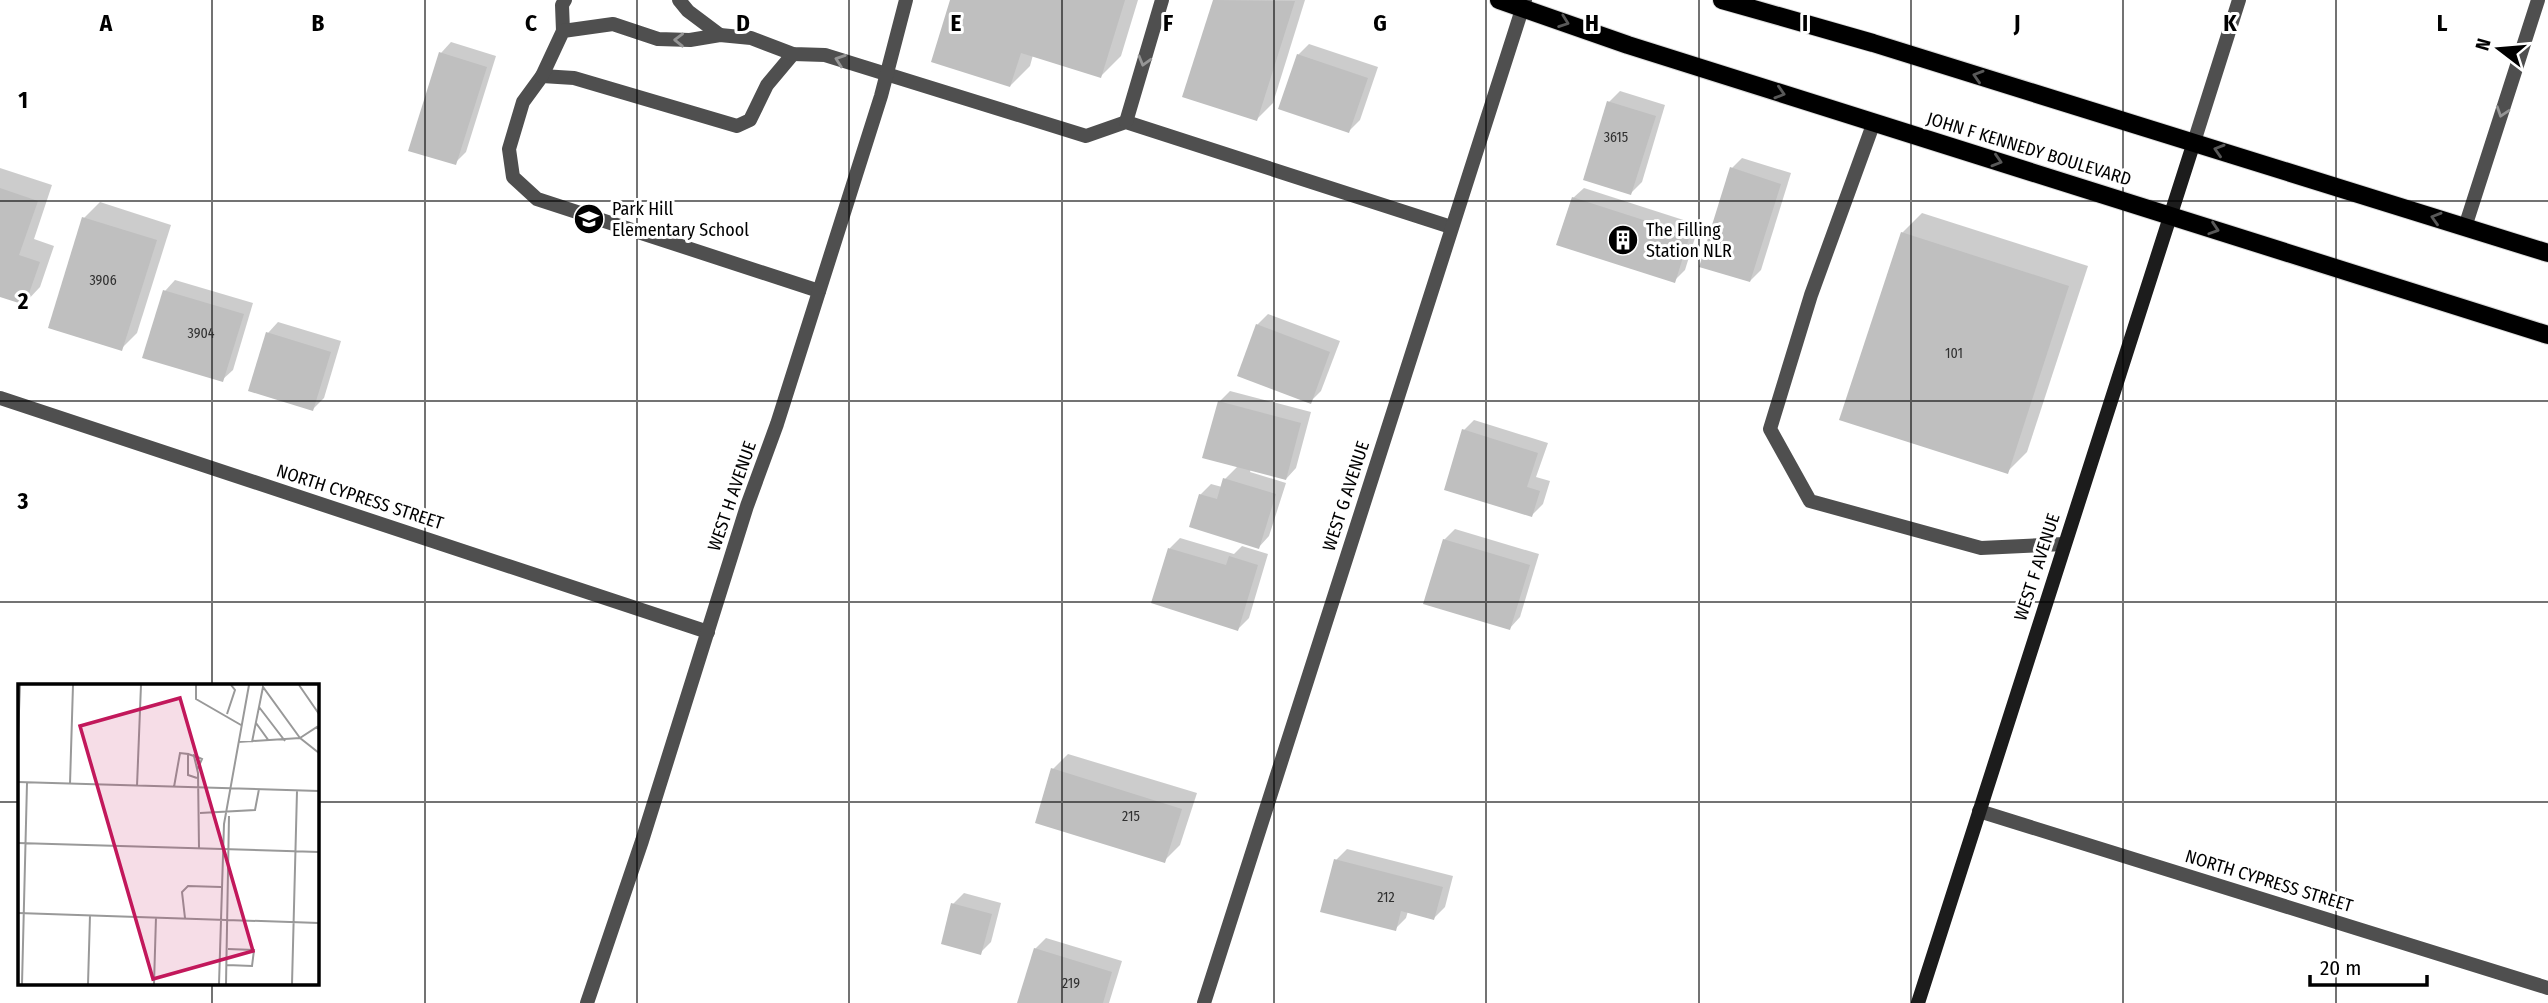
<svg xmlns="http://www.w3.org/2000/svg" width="2548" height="1003" font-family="'Fira Sans Condensed',sans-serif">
	<rect width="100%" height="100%" fill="#fff"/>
	<g fill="#0003">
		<path d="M952,0H1138L1121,56L1101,76L1033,55L1030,66L1010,86Z"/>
		<path d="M1215,0H1305L1273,103L1257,119L1184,96Z"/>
		<path d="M451,42L496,56L466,152L455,163L441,53Z"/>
		<path d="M1309,44L1378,67L1360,120L1349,131L1298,55Z"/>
		<path d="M1620,91L1665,105L1642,182L1631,193L1585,179L1609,102Z"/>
		<path d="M1742,158L1791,173L1761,270L1750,281L1732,168Z"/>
		<path d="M0,168L52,185L34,239L54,246L40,287L25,303L0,295Z"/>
		<path d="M1584,188L1699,225L1685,270L1674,281L1573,198Z"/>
		<path d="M100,202L171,225L137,333L121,349L84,218Z"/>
		<path d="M1922,213L2088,266L2027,452L2007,472L1902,233Z"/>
		<path d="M175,280L253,303L233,370L222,380L165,291Z"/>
		<path d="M1268,314L1340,341L1321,391L1310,402L1257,325Z"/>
		<path d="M278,322L341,341L324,398L313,409L268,333Z"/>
		<path d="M1230,391L1311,412L1296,468L1286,479L1251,469L1250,472L1286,483L1269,536L1259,547L1200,495L1211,484L1222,487L1225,479L1238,466L1219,402Z"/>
		<path d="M1474,420L1548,443L1536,477L1550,481L1543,504L1532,515L1464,430Z"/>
		<path d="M1455,529L1539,554L1520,617L1510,628L1444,540Z"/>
		<path d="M1180,538L1234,554L1242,546L1268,554L1249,618L1238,629L1153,602L1170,548Z"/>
		<path d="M1068,754L1197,793L1180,845L1164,861L1053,769Z"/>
		<path d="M1347,849L1453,876L1445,907L1434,918L1408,911L1406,918L1395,929L1336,860Z"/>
		<path d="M964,893L1001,903L991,942L980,953L953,904Z"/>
		<path d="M1046,938L1122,961L1109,1003H1020L1035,949Z"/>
	</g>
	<g fill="#bfbfbf">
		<path d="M950,0H1125L1101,78L1021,53L1010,87L931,62Z"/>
		<path d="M1213,0L1295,1L1257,121L1182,97Z"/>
		<path d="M439,52L487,67L456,165L408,151Z"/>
		<path d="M1297,54L1368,78L1349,133L1278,109Z"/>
		<path d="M1607,101L1656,116L1631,195L1583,180Z"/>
		<path d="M1730,167L1781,184L1750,282L1699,267Z"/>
		<path d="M0,188L38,201L19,255L40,262L25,305L0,297Z"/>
		<path d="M1572,197L1690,235L1675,283L1556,245Z"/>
		<path d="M82,217L157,240L122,351L48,328Z"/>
		<path d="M1901,232L2069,286L2008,474L1839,420Z"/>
		<path d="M163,290L244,314L223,382L142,358Z"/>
		<path d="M1256,324L1330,352L1311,404L1237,376Z"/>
		<path d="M266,332L331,352L313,411L248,391Z"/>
		<path d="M1218,401L1301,423L1286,480L1202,458Z"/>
		<path d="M1462,429L1538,453L1527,487L1540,491L1532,517L1444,490Z"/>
		<path d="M1223,478L1276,494L1259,549L1189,527L1199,494L1217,499Z"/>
		<path d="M1443,539L1530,565L1510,630L1423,604Z"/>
		<path d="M1168,548L1226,565L1229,556L1258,565L1238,631L1151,603Z"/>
		<path d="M1051,768L1182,809L1165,863L1035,823Z"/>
		<path d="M1334,859L1443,887L1434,920L1401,911L1396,931L1320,912Z"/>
		<path d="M951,903L992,914L981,955L941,944Z"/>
		<path d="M1034,948L1112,972L1103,1003H1017Z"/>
	</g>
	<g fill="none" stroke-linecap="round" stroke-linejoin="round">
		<g stroke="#dbdbdb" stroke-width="20">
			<g id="primary">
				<path d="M1499,0L1628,45L2548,335"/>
				<path d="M1722,0L1873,43L2548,253"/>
			</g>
		</g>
		<g stroke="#4f4f4f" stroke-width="14">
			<path d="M679,0L688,11L720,35"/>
			<path d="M563,31L562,5L565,0"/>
			<path d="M793,54L767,85L750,120L737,126L574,78L542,76L523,102L509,149L513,177L537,199L819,291"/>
			<path d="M542,76L563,31L613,24L658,39L690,40L720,35L751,38L793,54L825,55L1086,136L1126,122L1451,227"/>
			<path d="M1126,122L1162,0"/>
			<path d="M1874,122L1811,295L1770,429L1810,501L1981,548L2064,544"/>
			<path d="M2465,227L2538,0"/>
		</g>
		<g stroke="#4f4f4f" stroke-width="14">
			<path d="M2194,142L2239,0"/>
			<path d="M0,398L708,632"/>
			<path d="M1979,811L2548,988"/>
			<path d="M587,1003L642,841L747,506L777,424L881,96L906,0"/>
			<path d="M1204,1003L1525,0"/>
		</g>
		<path stroke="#1c1c1c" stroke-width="14" d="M1918,1003L2194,142"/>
		<use href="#primary" stroke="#000" stroke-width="18"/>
	</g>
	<defs><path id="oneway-chevron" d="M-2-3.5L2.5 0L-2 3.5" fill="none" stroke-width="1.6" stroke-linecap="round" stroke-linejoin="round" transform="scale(1.75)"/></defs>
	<g stroke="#595959">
		<use href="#oneway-chevron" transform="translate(1564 22) rotate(20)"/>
		<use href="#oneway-chevron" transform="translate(1978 76) rotate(-163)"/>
		<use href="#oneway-chevron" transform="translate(1780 93) rotate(17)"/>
		<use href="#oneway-chevron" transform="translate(2219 150) rotate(-163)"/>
		<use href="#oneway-chevron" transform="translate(1997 161) rotate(17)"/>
		<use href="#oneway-chevron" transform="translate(2436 218) rotate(-163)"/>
		<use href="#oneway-chevron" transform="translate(2214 229) rotate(18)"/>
	</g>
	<g stroke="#959595">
		<use href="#oneway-chevron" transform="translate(679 40) rotate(-179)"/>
		<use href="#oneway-chevron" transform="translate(840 60) rotate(-161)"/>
		<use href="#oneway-chevron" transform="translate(1144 61) rotate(106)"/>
		<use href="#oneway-chevron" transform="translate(2502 112) rotate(108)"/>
	</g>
	<path fill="none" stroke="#000" stroke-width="2" stroke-opacity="0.55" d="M212,0V686M425,0V1003M637,0V1003M849,0V1003M1062,0V1003M1274,0V1003M1486,0V1003M1699,0V1003M1911,0V1003M2123,0V1003M2336,0V1003M0,201H2548M0,401H2548M0,602H2548M0,802H19M317,802H2548M212,984V1003"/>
	<defs>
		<g id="school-disc" transform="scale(1.575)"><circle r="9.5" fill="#000" stroke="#fff"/><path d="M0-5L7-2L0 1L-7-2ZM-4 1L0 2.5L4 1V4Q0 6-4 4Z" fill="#fff"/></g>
		<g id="building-disc" transform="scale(1.575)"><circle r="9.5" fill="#000" stroke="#fff"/><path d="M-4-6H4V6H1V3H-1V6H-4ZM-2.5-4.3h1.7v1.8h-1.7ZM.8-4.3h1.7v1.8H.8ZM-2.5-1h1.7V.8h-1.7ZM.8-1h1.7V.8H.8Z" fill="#fff"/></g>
	</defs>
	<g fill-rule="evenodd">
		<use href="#school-disc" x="589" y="219"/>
		<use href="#building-disc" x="1623" y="240"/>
	</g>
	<g text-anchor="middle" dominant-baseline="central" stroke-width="6" stroke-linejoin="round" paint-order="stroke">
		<g font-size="14" fill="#303030">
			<text x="1616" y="137">3615</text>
			<text x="103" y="280">3906</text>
			<text x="201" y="333">3904</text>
			<text x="1954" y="353">101</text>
			<text x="1131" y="816">215</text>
			<text x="1386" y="897">212</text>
			<text x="1071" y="983">219</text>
		</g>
		<g font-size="18" fill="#000" stroke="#fff">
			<text transform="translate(2029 149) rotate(17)">JOHN F KENNEDY BOULEVARD</text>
			<text transform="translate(732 496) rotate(-71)">WEST H AVENUE</text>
			<text transform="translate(1346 496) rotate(-72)">WEST G AVENUE</text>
			<text transform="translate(360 497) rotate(18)">NORTH CYPRESS STREET</text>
			<text transform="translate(2037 567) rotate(-72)">WEST F AVENUE</text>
			<text transform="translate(2269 881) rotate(17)">NORTH CYPRESS STREET</text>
		</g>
		<g font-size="18" fill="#000" stroke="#fff" text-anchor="start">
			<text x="612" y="209">Park Hill<tspan x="612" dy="21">Elementary School</tspan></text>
			<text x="1646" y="230">The Filling<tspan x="1646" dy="21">Station NLR</tspan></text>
		</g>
	</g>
	<g transform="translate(18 684)">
		<rect width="301" height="301" fill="#fff"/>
		<path fill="none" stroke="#999" stroke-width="2" d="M178,1V15L223,41M281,1L301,30M241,23L267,57M209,30L217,6L213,1M238,39L251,57M0,53L2,1M220,58L282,54L301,69M234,58L245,3L282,54L299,43L301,46M170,70L176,72L180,89L181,164M175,71L184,75L179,86M0,98L301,107M52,100L55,1M119,102L123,1M156,103L162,69L170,70V91L179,94M182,129L237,126L241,105M0,159L301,168M0,229L301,239M167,234L164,208L170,202L203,203M209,281L234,282L236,266L210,265M4,300L9,99M70,300L72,231M136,300L138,233M201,300L206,140L231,1M208,300L211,132M274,300L279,107"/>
		<path fill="#c2185b" fill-opacity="0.15" stroke="#c2185b" stroke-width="3.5" d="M162,14L235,267L135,295L62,42Z"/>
		<rect width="301" height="301" fill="none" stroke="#000" stroke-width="3.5"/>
	</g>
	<g font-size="23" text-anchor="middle" font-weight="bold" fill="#000" stroke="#fff" stroke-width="6" stroke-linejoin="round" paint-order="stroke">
		<text x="106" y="31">A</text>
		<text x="318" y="31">B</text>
		<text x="531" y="31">C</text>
		<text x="743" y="31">D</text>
		<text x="956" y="31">E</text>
		<text x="1168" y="31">F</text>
		<text x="1380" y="31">G</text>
		<text x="1592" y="31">H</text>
		<text x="1805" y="31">I</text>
		<text x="2017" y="31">J</text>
		<text x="2230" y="31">K</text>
		<text x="2442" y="31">L</text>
		<text x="23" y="108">1</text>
		<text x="23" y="309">2</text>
		<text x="23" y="509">3</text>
	</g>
	<g transform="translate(2499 49) rotate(286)" stroke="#ffffff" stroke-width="5" paint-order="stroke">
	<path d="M0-5L12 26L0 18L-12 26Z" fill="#000000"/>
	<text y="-10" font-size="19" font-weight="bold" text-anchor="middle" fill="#000000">N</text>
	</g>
	<path d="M2310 975v10h117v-10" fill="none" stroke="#000000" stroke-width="3.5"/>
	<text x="2320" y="975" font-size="21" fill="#000000" stroke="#ffffff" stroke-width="5" paint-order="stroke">20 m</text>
</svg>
